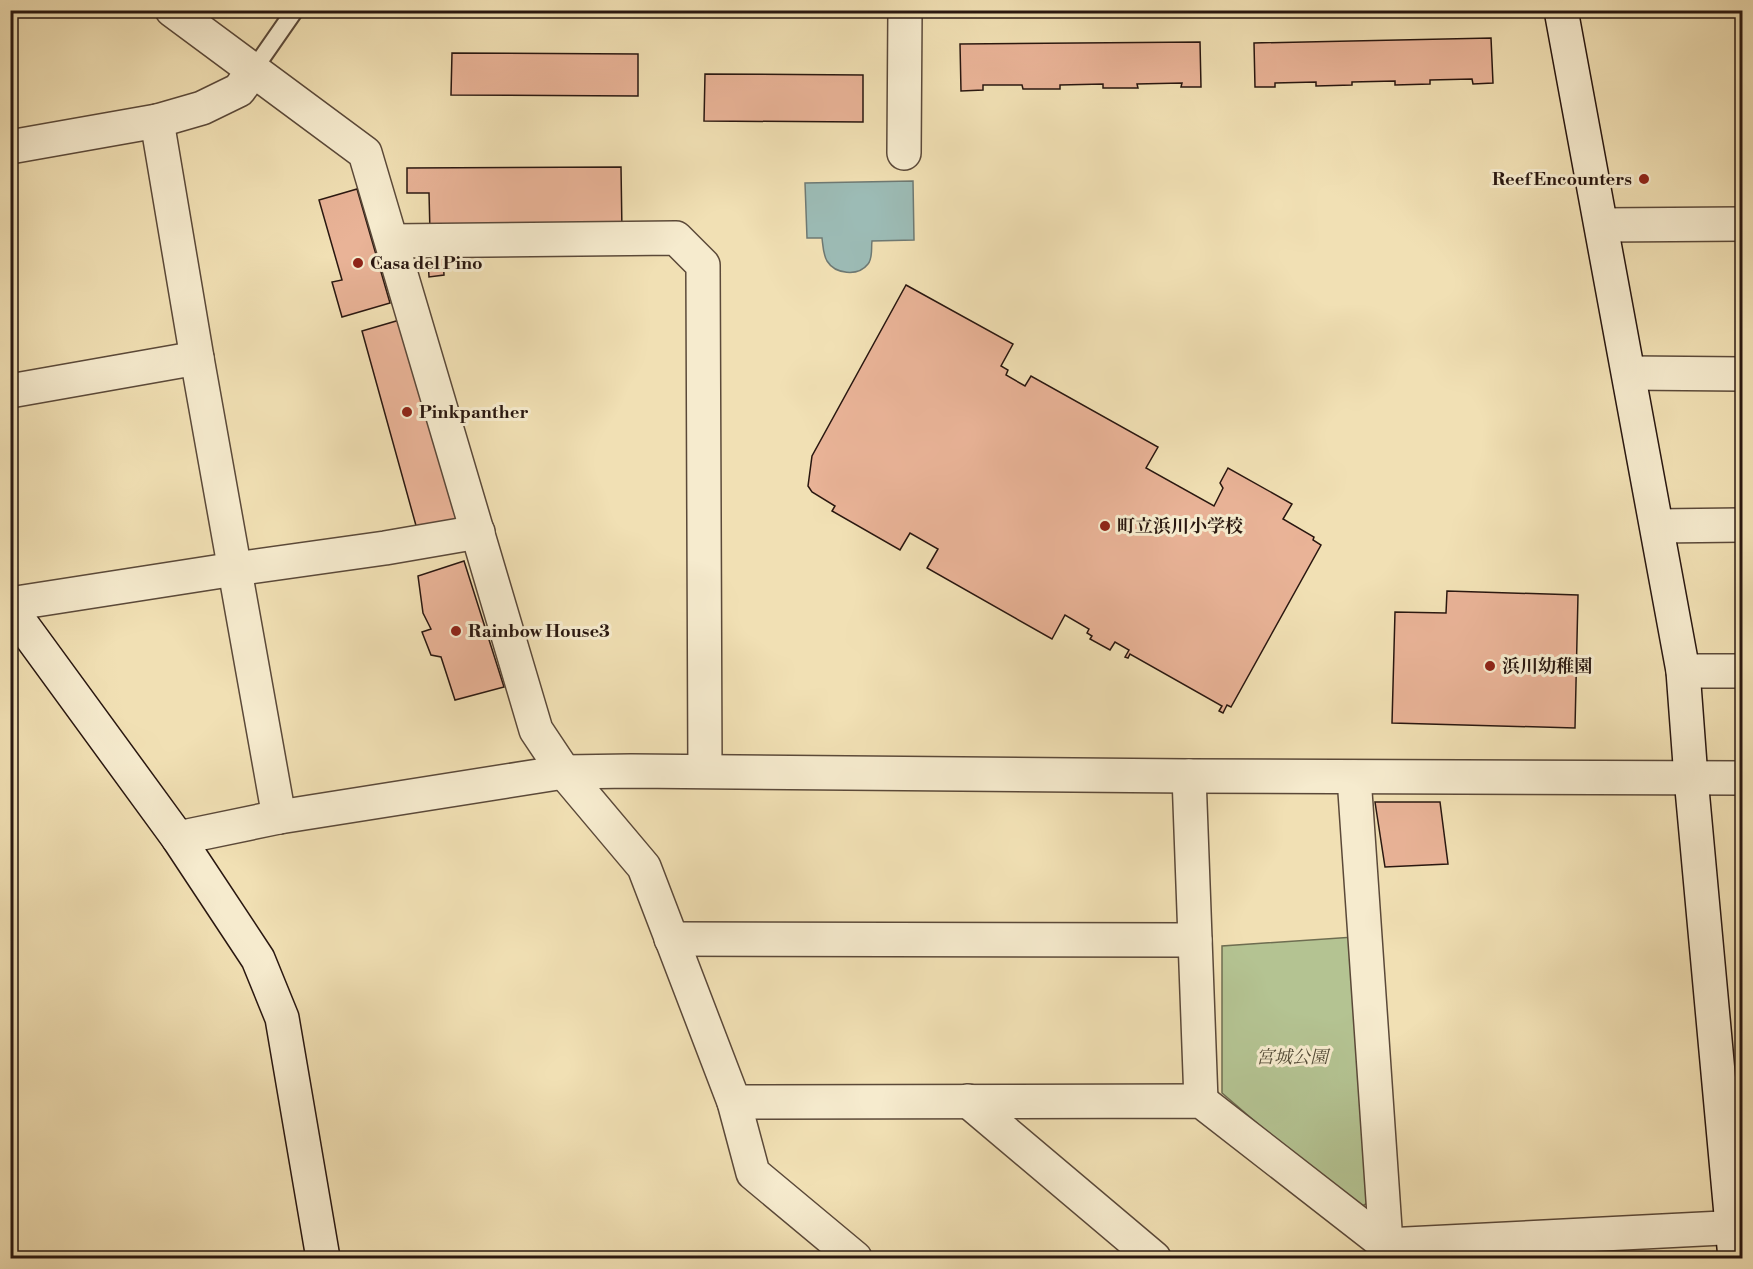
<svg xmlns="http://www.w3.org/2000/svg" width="1753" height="1269" font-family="'Libre Bodoni','Noto Serif JP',serif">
	<rect width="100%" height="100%" fill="#f1e0b4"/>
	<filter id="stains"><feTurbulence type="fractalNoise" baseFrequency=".00333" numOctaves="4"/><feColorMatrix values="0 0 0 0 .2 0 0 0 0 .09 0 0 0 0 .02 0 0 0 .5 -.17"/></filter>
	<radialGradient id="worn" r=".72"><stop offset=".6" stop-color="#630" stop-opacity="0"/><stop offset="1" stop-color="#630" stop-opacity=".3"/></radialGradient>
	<path fill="#b4c392" stroke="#6e6d51" stroke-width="1.5" d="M1354,937L1373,1200L1357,1209L1222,1093V946Z"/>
	<path fill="#9cbbb5" stroke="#6e7973" stroke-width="1.5" d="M913,181L914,240L872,241C871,248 873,258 868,264C858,277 835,274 827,261C823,254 823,246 822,238H807L805,183Z"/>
	<g fill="#e9b397" stroke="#291710" stroke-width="1.5">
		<path d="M1491,38L1493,83L1473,84L1472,79L1430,80V84L1395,85V81L1352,82V85L1316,86V82L1275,83V87H1255L1254,43Z"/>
		<path d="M1200,42L1201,87H1181L1182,83L1137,84L1138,88H1103V84L1060,85V89H1023L1022,85H983V90L961,91L960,44Z"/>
		<path d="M452,53L638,54V96L451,95Z"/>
		<path d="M705,74L863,75V122L704,121Z"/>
		<path d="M621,167L622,232L430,233L429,193H407V168Z"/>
		<path d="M357,189L390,303L342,317L332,282L342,280L319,200Z"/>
		<path d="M443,257L444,275L429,277L428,259Z"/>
		<path d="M906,285L1013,344L1001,366L1008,370L1006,375L1025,386L1031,376L1158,447L1146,468L1214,506L1223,488L1220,483L1228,468L1292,504L1283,519L1314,537L1313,540L1321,545L1231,707L1227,705L1223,713L1219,711L1222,706L1130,654L1128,658L1125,657L1129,650L1115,642L1110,650L1090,639L1092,636L1087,633L1089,629L1065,615L1052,639L927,568L938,549L910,533L900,550L832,511L835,506L812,492L808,486L812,456Z"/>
		<path d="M403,319L461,528L420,540L362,331Z"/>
		<path d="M464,561L504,687L455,700L441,657L431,655L422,632L431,629L423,613L418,576Z"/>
		<path d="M1447,591L1578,595L1575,728L1392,723L1395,612L1446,613Z"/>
		<path d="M1375,802H1440L1448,864L1385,867Z"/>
	</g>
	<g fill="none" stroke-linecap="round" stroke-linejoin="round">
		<g stroke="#5b4939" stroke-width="20">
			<path id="lane" d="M254,69L295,10"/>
		</g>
		<g stroke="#5b4939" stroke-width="36">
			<g id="street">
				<path d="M172,10L365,153L536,730L564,772L644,867L734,1102L753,1173L855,1258"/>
				<path d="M157,121L202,108L239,90L254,69"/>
				<path d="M10,147L157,121L197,358L279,817"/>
				<path d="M904,153L905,10"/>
				<path d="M1602,225L1742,224"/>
				<path d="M392,241L676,238L703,265L705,771"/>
				<path d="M1629,373L1742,374"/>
				<path d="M10,391L197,358"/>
				<path d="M1657,526L1742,525"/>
				<path d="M10,604L235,569L385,548L478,532"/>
				<path d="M1683,671H1742"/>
				<path d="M1189,776L1201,1101"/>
				<path d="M1354,777L1387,1258"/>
				<path d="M178,838L279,817L564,772L631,771L1189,776L1742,778"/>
				<path d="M671,939L1195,940"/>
				<path d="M968,1101L1154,1258"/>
				<path d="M734,1102L1201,1101L1386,1245L1742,1227"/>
			</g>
		</g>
		<g stroke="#291710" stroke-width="36">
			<g id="secondary">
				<path d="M1561,10L1683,671L1691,778L1735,1258"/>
				<path d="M10,608L178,838L258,959L282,1018L323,1258"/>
			</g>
		</g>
		<use href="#lane" stroke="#f6ebce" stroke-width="16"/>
		<use href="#street" stroke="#f6ebce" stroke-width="33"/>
		<use href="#secondary" stroke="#f6ebce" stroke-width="33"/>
	</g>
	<g fill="#8f2418" stroke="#f6ebce" stroke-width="2">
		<circle cx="1644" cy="179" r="6"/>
		<circle cx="358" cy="263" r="6"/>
		<circle cx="407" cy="412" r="6"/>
		<circle cx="1105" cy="526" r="6"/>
		<circle cx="456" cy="631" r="6"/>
		<circle cx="1490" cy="666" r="6"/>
	</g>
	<g text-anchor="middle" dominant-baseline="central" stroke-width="6" stroke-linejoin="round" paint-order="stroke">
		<g font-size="18" font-weight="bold" fill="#291710" stroke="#f6ebce" text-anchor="start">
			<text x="1632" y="179" text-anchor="end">Reef Encounters</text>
			<text x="370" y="263">Casa del Pino</text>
			<text x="419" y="412">Pinkpanther</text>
			<text x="1117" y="526">町立浜川小学校</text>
			<text x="468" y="631">Rainbow House3</text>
			<text x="1502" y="666">浜川幼稚園</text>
		</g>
		<g font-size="18" font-style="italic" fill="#534b37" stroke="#f6ebce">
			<text x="1292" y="1057">宮城公園</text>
		</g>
	</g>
	<rect width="1753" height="1269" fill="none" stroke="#f1e0b4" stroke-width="36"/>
	<rect x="12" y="12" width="1729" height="1245" fill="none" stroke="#291710" stroke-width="3"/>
	<rect x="18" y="18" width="1717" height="1233" fill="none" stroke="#291710" stroke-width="1.5"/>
	<rect width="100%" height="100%" filter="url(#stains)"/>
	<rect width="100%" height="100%" fill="url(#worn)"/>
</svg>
